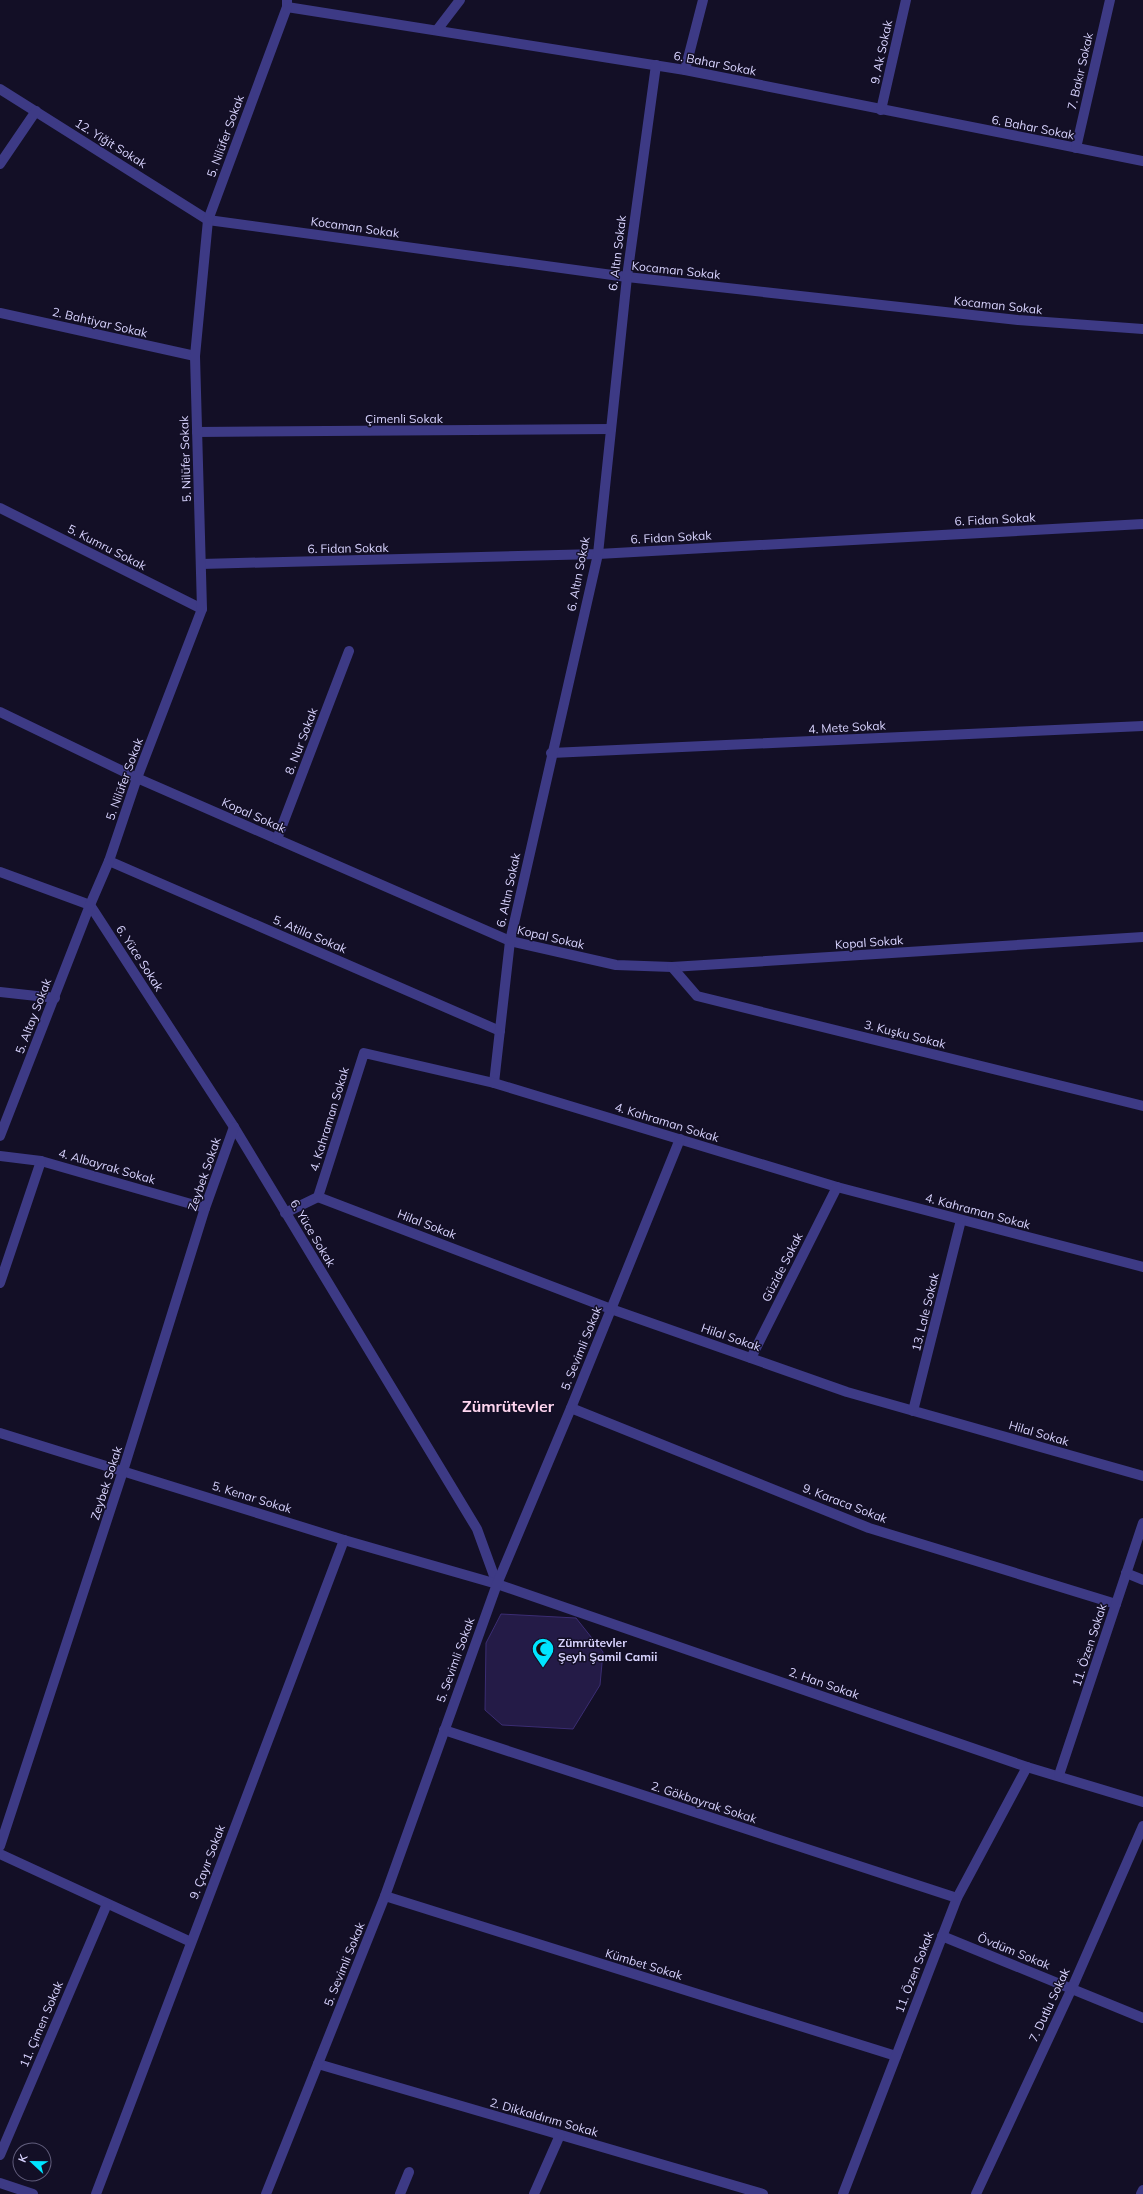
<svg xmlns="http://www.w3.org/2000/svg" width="1143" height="2194" font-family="Mulish,sans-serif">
	<rect width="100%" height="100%" fill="#130f26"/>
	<path fill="#241b47" stroke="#3b2d73" d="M501,1614L576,1618L603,1652L600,1685L573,1729L502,1725L485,1710L486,1643Z"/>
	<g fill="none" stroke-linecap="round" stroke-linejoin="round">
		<g stroke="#3d3a85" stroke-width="10">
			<path d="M287,7L685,70L1143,161"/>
			<path d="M437,30L460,0"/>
			<path d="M685,70L703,0"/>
			<path d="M0,89L208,220L627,277L1018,320L1143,329"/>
			<path d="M881,110L906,0"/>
			<path d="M1076,148L1110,0"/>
			<path d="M0,164L36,111"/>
			<path d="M0,313L195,356"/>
			<path d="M197,432L611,429"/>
			<path d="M0,508L202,609"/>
			<path d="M201,564L598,554L1143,524"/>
			<path d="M0,712L137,778L510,941L616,965L672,967L1143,937"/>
			<path d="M551,753L1143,726"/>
			<path d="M277,839L349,651"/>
			<path d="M109,861L500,1031"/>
			<path d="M0,872L90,905"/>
			<path d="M90,905L234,1127L477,1529L497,1584"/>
			<path d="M672,967L697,996L1143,1106"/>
			<path d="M0,992L55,998"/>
			<path d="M494,1083L510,941L598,554L627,277L656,65"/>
			<path d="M0,1136L90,905L109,861L137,778L202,609L195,356L208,220L287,7V0"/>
			<path d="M0,1156L41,1161L205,1208"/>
			<path d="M318,1197L611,1309L847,1392L1143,1476"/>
			<path d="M285,1213L318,1197L364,1053L494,1083L837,1187L1143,1267"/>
			<path d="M0,1283L41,1161"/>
			<path d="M751,1358L837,1187"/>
			<path d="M571,1408L869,1528L1116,1604"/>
			<path d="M913,1411L961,1220"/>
			<path d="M0,1433L344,1540L497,1584L1027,1767L1143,1802"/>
			<path d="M1126,1573L1143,1580"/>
			<path d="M444,1730L957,1898"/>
			<path d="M1059,1775L1143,1523"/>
			<path d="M0,1846L123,1471L205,1208L234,1127"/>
			<path d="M0,1854L191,1942"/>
			<path d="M385,1896L896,2056"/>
			<path d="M942,1936L1143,2018"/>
			<path d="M318,2064L763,2194"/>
			<path d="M0,2155L107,1904"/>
			<path d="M0,2183L33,2194"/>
			<path d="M96,2194L344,1540"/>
			<path d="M266,2194L385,1896L497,1584L571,1408L680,1139"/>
			<path d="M400,2194L409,2172"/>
			<path d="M534,2194L560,2135"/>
			<path d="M843,2194L957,1898L1027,1767"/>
			<path d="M976,2194L1072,1988L1143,1826"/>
			<path d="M1141,2194L1143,2190"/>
		</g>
	</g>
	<defs>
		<g id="mosque-pin" transform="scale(1.15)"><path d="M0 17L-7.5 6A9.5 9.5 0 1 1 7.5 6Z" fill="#00e5ff" stroke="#130f26"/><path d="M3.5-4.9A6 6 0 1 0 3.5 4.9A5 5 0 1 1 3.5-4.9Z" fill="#111"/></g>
	</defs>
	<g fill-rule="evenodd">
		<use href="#mosque-pin" x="543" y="1649"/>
	</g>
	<g text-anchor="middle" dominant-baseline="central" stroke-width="3" stroke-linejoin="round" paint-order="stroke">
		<g font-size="12" fill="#d9d4ff" stroke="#130f26">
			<text transform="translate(881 52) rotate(-78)">9. Ak Sokak</text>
			<text transform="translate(715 63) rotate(11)">6. Bahar Sokak</text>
			<text transform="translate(1080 71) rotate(-77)">7. Bakır Sokak</text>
			<text transform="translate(1033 127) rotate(11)">6. Bahar Sokak</text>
			<text transform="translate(225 136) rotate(-70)">5. Nilüfer Sokak</text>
			<text transform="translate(111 143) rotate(32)">12. Yiğit Sokak</text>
			<text transform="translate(355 227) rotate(8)">Kocaman Sokak</text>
			<text transform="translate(617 253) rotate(-83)">6. Altın Sokak</text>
			<text transform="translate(676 270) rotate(6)">Kocaman Sokak</text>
			<text transform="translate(998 305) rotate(6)">Kocaman Sokak</text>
			<text transform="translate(100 322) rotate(13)">2. Bahtiyar Sokak</text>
			<text x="404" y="418">Çimenli Sokak</text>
			<text transform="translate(185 459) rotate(-92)">5. Nilüfer Sokak</text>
			<text transform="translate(995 519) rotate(-3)">6. Fidan Sokak</text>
			<text transform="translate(671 537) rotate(-3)">6. Fidan Sokak</text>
			<text transform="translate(107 547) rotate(27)">5. Kumru Sokak</text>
			<text transform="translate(348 548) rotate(-1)">6. Fidan Sokak</text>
			<text transform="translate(578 574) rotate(-79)">6. Altın Sokak</text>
			<text transform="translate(847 727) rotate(-3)">4. Mete Sokak</text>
			<text transform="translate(301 741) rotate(-69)">8. Nur Sokak</text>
			<text transform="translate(124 779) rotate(-70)">5. Nilüfer Sokak</text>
			<text transform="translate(254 815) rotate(24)">Kopal Sokak</text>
			<text transform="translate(508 890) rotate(-78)">6. Altın Sokak</text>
			<text transform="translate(310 934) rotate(23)">5. Atilla Sokak</text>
			<text transform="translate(551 937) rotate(13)">Kopal Sokak</text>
			<text transform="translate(869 942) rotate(-4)">Kopal Sokak</text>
			<text transform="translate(140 958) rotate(57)">6. Yüce Sokak</text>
			<text transform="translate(33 1016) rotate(-69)">5. Altay Sokak</text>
			<text transform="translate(905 1034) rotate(14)">3. Kuşku Sokak</text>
			<text transform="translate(329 1119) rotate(-73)">4. Kahraman Sokak</text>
			<text transform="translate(667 1122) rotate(17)">4. Kahraman Sokak</text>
			<text transform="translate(107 1166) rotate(16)">4. Albayrak Sokak</text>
			<text transform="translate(204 1174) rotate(-71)">Zeybek Sokak</text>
			<text transform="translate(978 1211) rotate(15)">4. Kahraman Sokak</text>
			<text transform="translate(427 1224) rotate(21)">Hilal Sokak</text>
			<text transform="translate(313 1233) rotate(59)">6. Yüce Sokak</text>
			<text transform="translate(782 1267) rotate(-63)">Güzide Sokak</text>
			<text transform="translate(925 1312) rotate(-76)">13. Lale Sokak</text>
			<text transform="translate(731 1337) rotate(19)">Hilal Sokak</text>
			<text transform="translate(581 1348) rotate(-68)">5. Sevimli Sokak</text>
			<text transform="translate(1039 1433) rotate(16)">Hilal Sokak</text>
			<text transform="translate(106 1483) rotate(-72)">Zeybek Sokak</text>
			<text transform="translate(252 1497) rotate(17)">5. Kenar Sokak</text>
			<text transform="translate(845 1503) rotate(21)">9. Karaca Sokak</text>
			<text transform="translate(1089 1645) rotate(-72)">11. Özen Sokak</text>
			<text transform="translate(455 1660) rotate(-70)">5. Sevimli Sokak</text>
			<text transform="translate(824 1683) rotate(19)">2. Han Sokak</text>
			<text transform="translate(704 1802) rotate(18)">2. Gökbayrak Sokak</text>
			<text transform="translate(207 1862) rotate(-69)">9. Çayır Sokak</text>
			<text transform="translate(1014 1951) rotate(22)">Övdüm Sokak</text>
			<text transform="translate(344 1964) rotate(-68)">5. Sevimli Sokak</text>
			<text transform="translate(644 1964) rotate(17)">Kümbet Sokak</text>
			<text transform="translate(914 1972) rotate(-69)">11. Özen Sokak</text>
			<text transform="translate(1049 2005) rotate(-65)">7. Dutlu Sokak</text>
			<text transform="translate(41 2024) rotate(-67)">11. Çimen Sokak</text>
			<text transform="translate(544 2117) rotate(16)">2. Dikkaldırım Sokak</text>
		</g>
		<g font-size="12" font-weight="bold" fill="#d9d4ff" stroke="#130f26" text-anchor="start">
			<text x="558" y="1642">Zümrütevler<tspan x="558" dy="14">Şeyh Şamil Camii</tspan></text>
		</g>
		<g font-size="16" font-weight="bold" fill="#ffd6f0" stroke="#130f26">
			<text x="508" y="1406">Zümrütevler</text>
		</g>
	</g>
	<g transform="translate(32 2162) rotate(292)"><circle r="19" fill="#130f26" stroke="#625e7d"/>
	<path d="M0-3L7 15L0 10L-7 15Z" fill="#00e5ff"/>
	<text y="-6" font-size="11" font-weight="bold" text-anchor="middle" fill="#d9d4ff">K</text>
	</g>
</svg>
